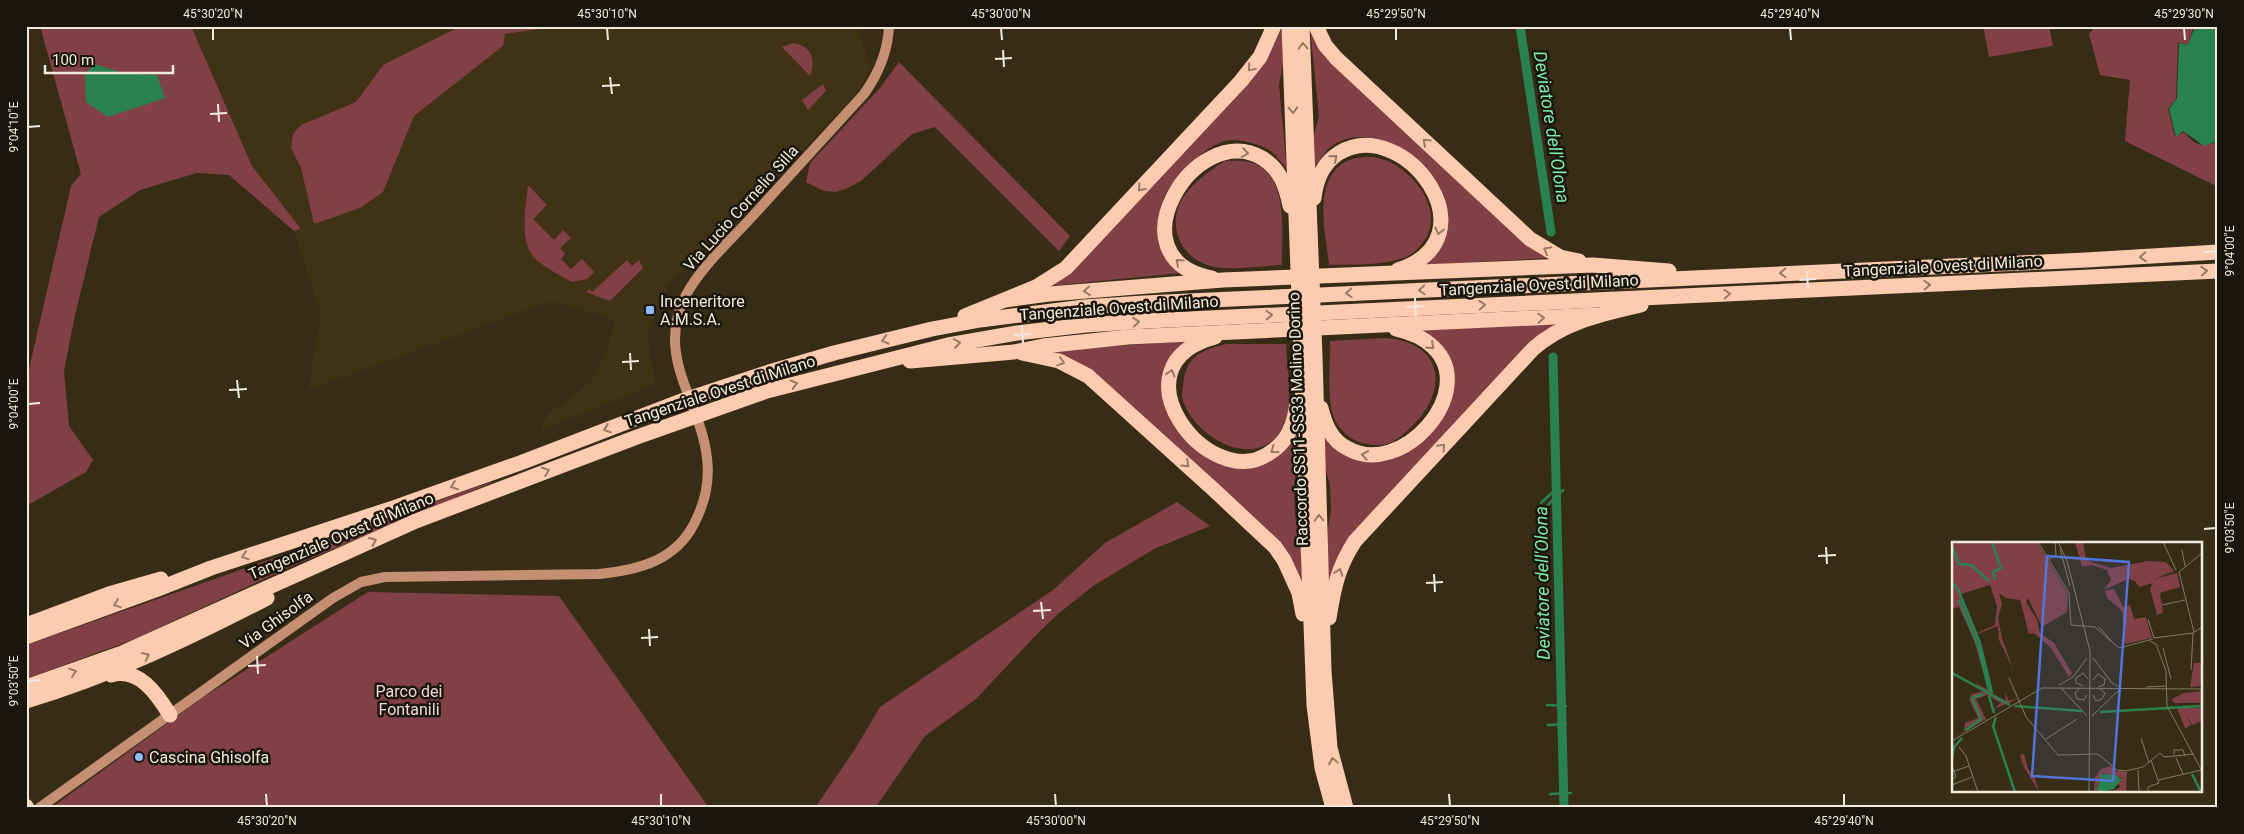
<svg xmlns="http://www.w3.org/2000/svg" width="2244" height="834" font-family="Roboto,sans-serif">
	<rect width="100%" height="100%" fill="#372d17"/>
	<path fill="#403215" d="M191,26H461L383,65L356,102L301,125L291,148L301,168L314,224L383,192L414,116L503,46L505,34L562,26H856L871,67L859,91L775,179L670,283L647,334L655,385L542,430V423L551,412L591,382L609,345L614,320L552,301L308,390L321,313L294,231L301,229L252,166Z"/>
	<g fill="#804045">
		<path d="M40,26H191L252,166L301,229L294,231L229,175L197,173L140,190L99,217L75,315L64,371L69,426L93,460L86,472L26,506V382L71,186L81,174Z"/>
		<path d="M461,26H562L505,34L503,46L414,116L383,192L360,208L314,224L301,168L291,148L293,134L301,125L356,102L383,65Z"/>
		<path d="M1983,26H2049L2053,46L1989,57Z"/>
		<path d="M2096,26H2194L2188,45L2178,42L2176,99L2168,109L2175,137L2184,132C2196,146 2200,147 2218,142V187L2125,141L2130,80L2100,75L2089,34Z"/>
		<path d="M1282,29L1283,63L1279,85L1287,170C1282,164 1278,157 1272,152C1264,145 1243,140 1233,140C1209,139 1171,180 1163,200C1159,211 1156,226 1159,238C1162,252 1171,262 1180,273L1050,286L1266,58Z"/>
		<path d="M1310,29L1325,57L1527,245L1549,258L1422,265C1432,254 1444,243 1447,228C1457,176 1381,115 1333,145C1326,149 1320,161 1314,168V135L1319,116Z"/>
		<path d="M793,43C812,46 816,60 810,76L782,47Z"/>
		<path d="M899,62L1070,236L1059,251L935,127L912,134L861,181L846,189L835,192L824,191L806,182L810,163L880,88Z"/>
		<path d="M823,84L826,91L808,110L802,100Z"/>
		<path d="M1374,157C1380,159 1387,160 1392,163C1416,176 1441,208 1427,236C1422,245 1415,253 1406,257C1383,266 1353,264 1329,265C1326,234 1311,179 1347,161C1355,157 1365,157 1374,157Z"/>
		<path d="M1225,161C1233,161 1244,160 1252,163C1290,174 1281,234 1282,265C1261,266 1229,271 1210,266C1179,257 1166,223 1184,196C1195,181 1209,171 1225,161Z"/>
		<path d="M528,185L547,205L533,219L554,240L563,230L571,238L560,248L565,254L561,259L571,269L582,259L594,272L587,279L572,282C561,276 549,270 539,262C517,245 526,210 528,185Z"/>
		<path d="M627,260L632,266L639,260L643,268L610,301L586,292L589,289L592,292Z"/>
		<path d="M1555,324L1330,580H1327L1326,539L1331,511L1330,485L1323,460L1322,432C1354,451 1370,473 1406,451L1450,394L1423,330Z"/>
		<path d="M1385,338C1447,342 1449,395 1408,430C1403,435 1393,443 1386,444C1380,446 1373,445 1367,444C1353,442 1342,433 1335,420C1326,402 1331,362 1330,341Z"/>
		<path d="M1189,341L1173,355L1167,367L1164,398L1168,411L1184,435L1256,465L1276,457L1295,432L1298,433V460L1294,485L1295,516L1301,540L1303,587L1294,570L1057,355L1056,350Z"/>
		<path d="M1227,344H1286C1287,365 1292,396 1287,416C1270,476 1199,445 1183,401C1181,395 1183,385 1184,379C1187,355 1207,348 1227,344Z"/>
		<path d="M491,482V483L288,568L135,639L26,679V645Z"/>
		<path d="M1177,502L1210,526L1154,549L1093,586L1058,614L1038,633L976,699L925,736L875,808H815L855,749L880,707L1053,590L1105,543Z"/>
		<path d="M368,592L559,596L709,808H51L202,698Z"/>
	</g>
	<g fill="#2a8150">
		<path d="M2195,26H2218V141L2204,146L2183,131L2176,137L2169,109L2177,98L2179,43L2188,45Z"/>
		<path d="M94,64L123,73L157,75L165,98L108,117L86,102L85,74Z"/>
	</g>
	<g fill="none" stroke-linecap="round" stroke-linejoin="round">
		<g stroke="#2a8150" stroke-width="2.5">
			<path d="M1541,503L1558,487"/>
			<path d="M1542,511L1563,490"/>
			<path d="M1547,705L1566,706"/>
			<path d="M1548,725L1566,724"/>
			<path d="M1550,794L1571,793"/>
		</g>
		<g stroke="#2a8150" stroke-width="9">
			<path d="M1520,26L1551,232"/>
			<path d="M1553,357L1564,808"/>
		</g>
		<path stroke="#c48f72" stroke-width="10" d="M39,808L333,598L361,582L385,577L599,574C638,570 675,561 694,524C705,503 710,482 707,458C701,401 654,357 686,295C701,267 728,243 749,220C787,178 826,136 864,94C879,73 888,52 889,26"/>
		<g stroke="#fdcbb0" stroke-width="15">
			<path d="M1289,26L1314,705L1322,768L1333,808"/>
			<path d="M1302,26L1315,356L1324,671L1330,748L1346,808"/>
			<path d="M1316,26L1325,45L1336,58L1530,239L1560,257L1579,261"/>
			<path d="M1314,198C1316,181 1323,163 1339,153C1404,114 1496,238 1398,270"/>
			<path d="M1212,278C1110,259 1195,119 1262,158C1280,169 1286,186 1290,206"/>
			<path d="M1005,300L1049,294L1223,280L1593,265L1669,271"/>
			<path d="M965,316L1036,287L1066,268L1241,81L1260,57L1274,26"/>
			<path d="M1215,337C1110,365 1208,493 1268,454C1288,442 1294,425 1297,403"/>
			<path d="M1022,353L1059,361L1088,376L1213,489L1275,547L1284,560L1299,593L1303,614"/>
			<path d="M910,361L1014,352L1043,346L1128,337L1597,315"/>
			<path d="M1321,408C1325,424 1331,440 1347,448C1401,480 1480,391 1433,347C1423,337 1409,332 1396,329"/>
			<path d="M1329,618C1334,587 1338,567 1355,541L1533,349C1563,322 1602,314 1641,305"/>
			<path d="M26,625L109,594L161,579"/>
			<path d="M26,637L158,589L211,568L393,508L520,463L684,400L769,372L834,353L932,329L980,320L1084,307L1144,303L2086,260L2218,252"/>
			<path d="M111,675C139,667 157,694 170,715"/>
			<path d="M26,687L122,653L416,521L637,437L767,391L948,345L1017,333L1086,325L1146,321L2218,271"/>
			<path d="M26,701C110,676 190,638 267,598"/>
			<path d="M26,806L27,808"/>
		</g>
	</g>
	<defs><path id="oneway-chevron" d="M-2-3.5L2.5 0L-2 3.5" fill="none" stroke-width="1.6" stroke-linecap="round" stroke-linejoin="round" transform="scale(1.25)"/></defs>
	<g stroke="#977a66">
		<use href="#oneway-chevron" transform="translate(1303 46) rotate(-92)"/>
		<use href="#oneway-chevron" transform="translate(1251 68) rotate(130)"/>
		<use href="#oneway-chevron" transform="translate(1293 110) rotate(88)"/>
		<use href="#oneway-chevron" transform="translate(1426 142) rotate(-137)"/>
		<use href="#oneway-chevron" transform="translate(1245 153) rotate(10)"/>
		<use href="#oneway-chevron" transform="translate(1334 158) rotate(-40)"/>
		<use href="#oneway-chevron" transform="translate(1141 188) rotate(132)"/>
		<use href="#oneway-chevron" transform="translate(1439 231) rotate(104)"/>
		<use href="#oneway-chevron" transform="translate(1547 250) rotate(-151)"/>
		<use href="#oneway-chevron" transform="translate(2143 257) rotate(176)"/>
		<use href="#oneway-chevron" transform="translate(1179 262) rotate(-138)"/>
		<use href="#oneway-chevron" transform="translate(2204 271) rotate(-3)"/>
		<use href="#oneway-chevron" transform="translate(1783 273) rotate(177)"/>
		<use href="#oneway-chevron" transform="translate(1927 285) rotate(-3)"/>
		<use href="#oneway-chevron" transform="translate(1422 290) rotate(177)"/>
		<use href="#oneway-chevron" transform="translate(1087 291) rotate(175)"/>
		<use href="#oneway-chevron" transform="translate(1349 293) rotate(177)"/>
		<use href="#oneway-chevron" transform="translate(1727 294) rotate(-3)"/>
		<use href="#oneway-chevron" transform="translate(1482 305) rotate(-3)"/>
		<use href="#oneway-chevron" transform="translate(1269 315) rotate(-3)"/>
		<use href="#oneway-chevron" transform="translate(1541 318) rotate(-3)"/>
		<use href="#oneway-chevron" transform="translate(1136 322) rotate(-4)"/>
		<use href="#oneway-chevron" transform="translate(885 340) rotate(166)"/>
		<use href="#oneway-chevron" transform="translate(957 343) rotate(-10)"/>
		<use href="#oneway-chevron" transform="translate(1431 346) rotate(43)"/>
		<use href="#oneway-chevron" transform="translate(1061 362) rotate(19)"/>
		<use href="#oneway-chevron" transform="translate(1171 373) rotate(-73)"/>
		<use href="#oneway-chevron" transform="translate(794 384) rotate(-15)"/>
		<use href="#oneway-chevron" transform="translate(607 429) rotate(159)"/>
		<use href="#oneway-chevron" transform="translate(1442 447) rotate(-47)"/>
		<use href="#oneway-chevron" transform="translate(1274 450) rotate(143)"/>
		<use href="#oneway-chevron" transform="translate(1365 455) rotate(-170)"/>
		<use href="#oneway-chevron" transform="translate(1186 464) rotate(43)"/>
		<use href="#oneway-chevron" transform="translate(546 471) rotate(-21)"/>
		<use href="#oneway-chevron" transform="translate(454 486) rotate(160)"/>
		<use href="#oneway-chevron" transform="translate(1319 518) rotate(-92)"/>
		<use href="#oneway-chevron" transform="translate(373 541) rotate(-24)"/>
		<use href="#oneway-chevron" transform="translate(245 556) rotate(162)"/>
		<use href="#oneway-chevron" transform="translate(1339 572) rotate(-70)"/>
		<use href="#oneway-chevron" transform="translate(117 604) rotate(161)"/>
		<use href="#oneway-chevron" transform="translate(146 656) rotate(-25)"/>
		<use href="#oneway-chevron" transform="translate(73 672) rotate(-19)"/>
		<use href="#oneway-chevron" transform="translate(1333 761) rotate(-101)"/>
	</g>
	<path fill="none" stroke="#f1eadd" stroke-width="2" d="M213,28V40M607,28L608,40M1001,28L1002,40M1396,28V40M1790,28L1791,40M2184,28L2185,40M1003,50L1004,67M995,59L1012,58M610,77L612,94M602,86L620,85M218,104L219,122M210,114L227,113M28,127L40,126M2204,252L2216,251M1807,271L1808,288M1799,280L1816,279M1415,298L1416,316M1406,307L1424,306M1022,326L1023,343M1014,335L1031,334M630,353L631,370M622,362L639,361M237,380L239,398M229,390L247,389M28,404L40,403M2204,529L2216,528M1826,547L1827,564M1818,556L1836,555M1434,574L1435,592M1426,583L1443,582M1041,602L1043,619M1033,611L1051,610M649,629L650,646M641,638L658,637M257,656L258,674M248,666L266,665M28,681L40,680M266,794L267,806M661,794V806M1055,794L1056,806M1449,794L1450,806M1844,794V806"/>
	<g fill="#8eb9fd" stroke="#1b160c" stroke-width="2">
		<rect x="645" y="305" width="10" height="10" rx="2.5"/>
		<circle cx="139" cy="757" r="5"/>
	</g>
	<g text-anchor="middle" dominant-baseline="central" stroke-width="5" stroke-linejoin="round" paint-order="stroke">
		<g font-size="16" fill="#f1eadd" stroke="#1b160c">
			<text transform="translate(741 208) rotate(-48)">Via Lucio Cornelio Silla</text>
			<text transform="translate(1943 266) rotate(-3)">Tangenziale Ovest di Milano</text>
			<text transform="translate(1539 285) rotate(-3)">Tangenziale Ovest di Milano</text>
			<text transform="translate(1119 308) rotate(-4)">Tangenziale Ovest di Milano</text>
			<text transform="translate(720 391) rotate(-18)">Tangenziale Ovest di Milano</text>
			<text transform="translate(1298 419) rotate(-92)">Raccordo SS11-SS33 Molino Dorino</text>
			<text transform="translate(341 536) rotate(-23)">Tangenziale Ovest di Milano</text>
			<text transform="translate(276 620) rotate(-36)">Via Ghisolfa</text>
		</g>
		<g font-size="16" fill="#f1eadd" stroke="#1b160c" text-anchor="start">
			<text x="660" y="301">Inceneritore<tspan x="660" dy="18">A.M.S.A.</tspan></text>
			<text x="149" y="757">Cascina Ghisolfa</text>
		</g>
		<g font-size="16" fill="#efd5d6" stroke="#1b160c">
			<text x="409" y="691">Parco dei<tspan x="409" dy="18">Fontanili</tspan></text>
		</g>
		<g font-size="18" font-style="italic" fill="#7ceca8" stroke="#1b160c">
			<text transform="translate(1552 127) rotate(81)">Deviatore dell'Olona</text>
			<text transform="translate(1542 583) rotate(-91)">Deviatore dell'Olona</text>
		</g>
	</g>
	<g transform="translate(1952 542)">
		<rect width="250" height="250" fill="#372d17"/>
		<path d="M0,0H85L116,52L115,70L90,85L76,56L74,60L85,78L88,91L102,101L120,131L117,135L98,105L82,91L77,92L68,58L54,56L47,51L50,62L46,76L50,96L61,127L47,98L46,84L25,92L41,152L54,159L53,150L57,159L66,156L56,162L49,159L55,162L43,166V171L41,167L49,161L35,153L24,157L34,177L0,197L12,189L13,181L26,176L17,157L20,152L31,149L23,141L36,148L23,101L7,65L0,67ZM38,43L45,64L43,83L25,91L9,52ZM123,0H131L134,18L159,26L196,19L214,20L222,29L202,37L225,31L228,45L208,51L211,71L201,74L205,72L198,47L201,41L187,45L183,39L176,37L152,48L159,38L155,28L140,23L130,25ZM162,47L171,65L178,63L182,77L194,75L200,96L173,102L170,69L155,56L153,49ZM242,121H250V144L238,145ZM250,149V161H222L220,157L232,151ZM225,166H250V179L240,183L232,168L239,183L233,186ZM72,212L76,227L82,234L87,250L72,225L68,213ZM159,224L164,229L175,230L174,250H160L168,245L166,240L171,236L151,231L146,242L145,248L149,250H142L143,236L149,227Z" fill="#804045" fill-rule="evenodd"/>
		<path d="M149,232L163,233L170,237L162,247L149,250L145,248Z" fill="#2a8150"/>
		<path fill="none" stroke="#2a8150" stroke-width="2.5" d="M40,0L49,26L41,30L43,38M0,4L7,22L19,23L37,39M0,41L6,47L28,101L40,151M7,58L27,107L37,149M0,131L58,163M37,154L42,171M63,164L130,169M148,170L250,164M44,175L41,184L63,250M14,188L29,177L20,156L31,152M0,217L2,205L10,196M240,232L249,250"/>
		<path fill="none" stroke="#817966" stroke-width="1" d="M86,0L117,51L119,83L143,85L167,106L201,97M106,0L115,19L138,109L137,250M211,0L224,28M108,7L118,44M230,8L233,24M97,17L104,13L103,0M227,30L242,90M227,30L250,11M210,63L233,58M196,77L202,96M147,85L162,102M202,96L241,91L250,85M198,99L204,102L214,129L215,164L250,229M211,106L219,137M141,116L160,141L168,145M239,128L241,91M57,136L74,175L106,213L146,212L165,228L174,229L191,225L208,211L212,215L242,212M141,138L146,132L153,137L152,143L146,145M107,143L121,135L135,116M131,144L124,141V136L131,131L136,137M194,145L214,144M109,146L135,174M128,146L123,151L125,157L132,158L135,153M141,153L144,159L150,157L153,151L148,147M140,174L167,148M189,196L197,221M94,197L125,177M0,199L90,146L250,147M7,205L14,214L26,250M222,212V208H231L233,214M224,216L231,232M0,224L4,235L0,237M186,228L187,250M0,230L17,224M206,238L250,228M0,243L20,235M196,250V245L207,241L199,218"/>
		<path fill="#5275d9" fill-opacity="0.15" stroke="#5275d9" stroke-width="2.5" d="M95,14L177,20L161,239L80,234Z"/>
		<rect width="250" height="250" fill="none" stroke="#f1eadd" stroke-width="2.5"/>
	</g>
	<rect width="2244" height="834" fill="none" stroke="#1b160c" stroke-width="55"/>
	<path d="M45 65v8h128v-8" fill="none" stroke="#f1eadd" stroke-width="2.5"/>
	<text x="52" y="65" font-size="15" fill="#f1eadd" stroke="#1b160c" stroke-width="4" paint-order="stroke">100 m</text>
	<rect x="28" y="28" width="2188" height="778" fill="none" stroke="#f1eadd" stroke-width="2"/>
	<g font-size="12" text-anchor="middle" fill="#f1eadd">
		<text x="213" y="18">45°30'20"N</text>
		<text x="607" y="18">45°30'10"N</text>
		<text x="1001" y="18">45°30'00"N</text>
		<text x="1396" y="18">45°29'50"N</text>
		<text x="1790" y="18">45°29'40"N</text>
		<text x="2184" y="18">45°29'30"N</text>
		<text transform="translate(14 127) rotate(-90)" y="4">9°04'10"E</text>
		<text transform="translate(2230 251) rotate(-90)" y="4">9°04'00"E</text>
		<text transform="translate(14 404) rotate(-90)" y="4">9°04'00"E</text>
		<text transform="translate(2230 528) rotate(-90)" y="4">9°03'50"E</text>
		<text transform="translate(14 681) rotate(-90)" y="4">9°03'50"E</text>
		<text x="267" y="825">45°30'20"N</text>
		<text x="661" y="825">45°30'10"N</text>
		<text x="1056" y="825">45°30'00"N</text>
		<text x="1450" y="825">45°29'50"N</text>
		<text x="1844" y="825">45°29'40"N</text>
	</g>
</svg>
